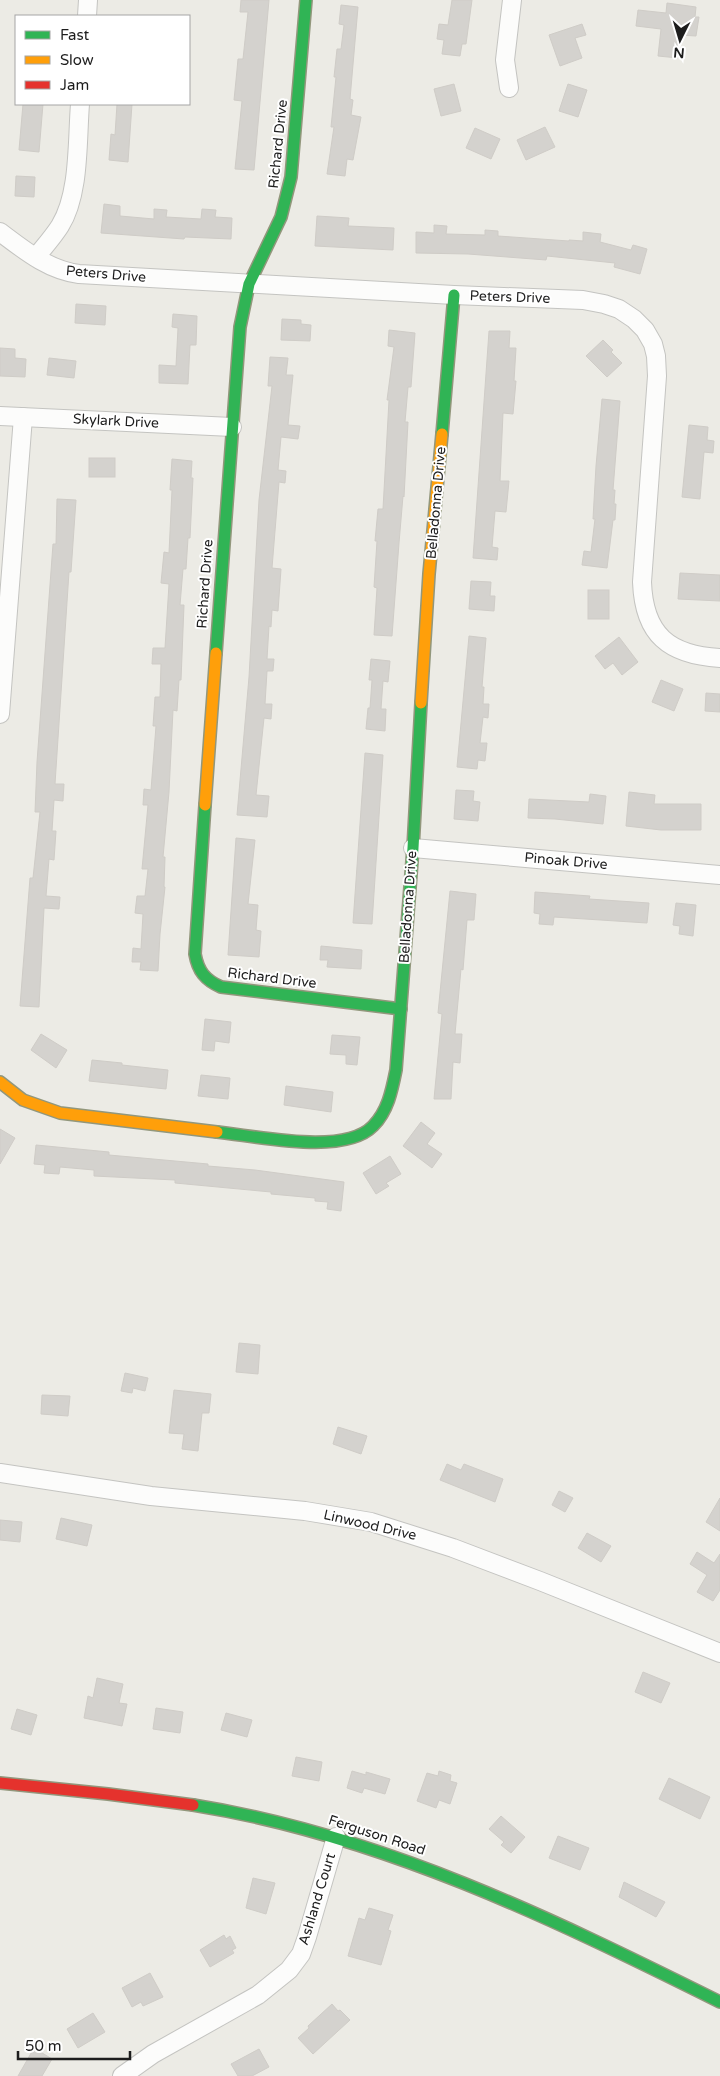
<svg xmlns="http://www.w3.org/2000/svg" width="720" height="2076" font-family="'Varela Round',sans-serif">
	<rect width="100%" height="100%" fill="#ecebe5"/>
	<g fill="#d4d2ce" stroke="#cfccc7">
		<path d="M241,0H269L254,170L235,169L242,101L234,100L237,70L238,59H243L248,12H240Z"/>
		<path d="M452,0H472L466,44H462L460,56L442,54L444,40L437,39L439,24L448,25Z"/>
		<path d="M667,3L696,7L695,17H699L696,36L680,35L678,58L658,56L661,29L636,26L638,10L666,13Z"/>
		<path d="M341,5L358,7L350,99L353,100L351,115L361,117L353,160L347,159L345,176L327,174L334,127H331L336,77H334L337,49H341L344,25L339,24Z"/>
		<path d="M582,24L586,35L575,38L582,58L560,66L549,35Z"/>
		<path d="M454,84L461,111L441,116L434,89Z"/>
		<path d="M568,84L587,90L578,117L559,111Z"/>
		<path d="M23,104H43L39,152L19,150Z"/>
		<path d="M117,104H132L128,162L109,160L111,134L115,135Z"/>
		<path d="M545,127L555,147L526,160L517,140Z"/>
		<path d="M475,128L500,139L491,159L466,148Z"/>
		<path d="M16,176L35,177L34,197L15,196Z"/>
		<path d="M104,204L120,206V216L154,219V209L167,210L166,217L201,219L202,209L216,210L215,217L232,218L231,239L185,237L184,239L101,233Z"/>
		<path d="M317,216L349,218L348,226L394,228L393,250L315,246Z"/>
		<path d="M434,225L447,226L446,234L485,235V230L498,231V236L569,241V240L583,241V232L601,234L600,242L631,250L633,245L647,249L640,274L614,267L615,263L547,256L546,260L468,254L416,253V232L434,233Z"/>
		<path d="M76,304L106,306L105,325L75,323Z"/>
		<path d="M173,314L197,316L196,345H190L188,384L159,383V365L176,366L178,328L172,327Z"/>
		<path d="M282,319L301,320V324L311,325L310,341L281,340Z"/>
		<path d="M389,330L415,333L411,387H408L405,422H408L404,497L403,496L399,543L392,636L374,635L377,588L374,587L377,541H375L378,509H383L389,400H387L394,347L388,346Z"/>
		<path d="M489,331H510L509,348H516L514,381H516L513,414L503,413L500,481H509L506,512L495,511L492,547L498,548L497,560L473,558Z"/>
		<path d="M603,340L613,350L611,352L622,363L607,377L586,356Z"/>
		<path d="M0,348L15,349V358L26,359L25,377L0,376Z"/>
		<path d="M270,357L288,358L286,375H293L288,425L300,426L298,439L281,437L278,470L286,471L285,483L279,482L272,568L281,569L278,611L272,610L271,627L269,626L267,659H274L273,671H267L265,704H272L271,719L264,718L256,795L269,796L267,817L237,815L249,677L259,500L272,386H268Z"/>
		<path d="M49,358L76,361L74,378L47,375Z"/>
		<path d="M602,399L620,401L613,490H615L614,504H616L615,520H613L607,568L582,565L584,551L591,552L595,519H593L596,466Z"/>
		<path d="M689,425L708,427L707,440L714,441L713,453L704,452L700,499L682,497Z"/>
		<rect x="89" y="458" width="26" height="19"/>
		<path d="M172,459L192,461L191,478H193L190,538H188L186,569H183L180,605H184L181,680H179L177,711L173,710L169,792L163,857H165L164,887H165L160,934L158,971L140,970L141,962H132L133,948L141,949L143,914L135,913L137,896H145L148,869H142L148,805H143L144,789L151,790L156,726H153L155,697H160L161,664H152L153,648H165L169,584L161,583L164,552L169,553L172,490H170Z"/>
		<path d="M57,499L76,500L71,572H69L55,784H64L63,801L54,800L52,831H56L54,860L49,859L46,896L60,897L59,909L44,908L39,1007L20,1006L30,878H33L40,812H35L37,762L53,544H56Z"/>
		<path d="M680,573L720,575V601L678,599Z"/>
		<path d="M471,581L491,582L490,596H495L494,611L469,609Z"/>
		<rect x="588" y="590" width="21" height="29"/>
		<path d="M469,636L486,638L482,687H484L483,704H489L488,718L483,717L480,743H487L485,761L478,760L477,769L457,767Z"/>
		<path d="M619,637L638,662L622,675L613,663L605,669L595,656Z"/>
		<path d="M371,659L390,661L388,682L383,681L381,709H386L385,731L366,729L368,708H370L372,680H369Z"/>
		<path d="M661,680L683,689L674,711L652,702Z"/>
		<path d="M706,693L720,694V712L705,711Z"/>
		<path d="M365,753L383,755L372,924L353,923Z"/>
		<path d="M456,790L474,791L473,801L480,802L478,821L454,819Z"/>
		<path d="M629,792L655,795L654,804H701V830H661L626,826Z"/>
		<path d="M590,794L606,796L603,824L555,819L528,818L529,799L589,802Z"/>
		<path d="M236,838L255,840L248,904L258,905L256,930L261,931L259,957L228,955Z"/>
		<path d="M450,891L476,894L474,920H467L463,970L461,969L455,1034H462L460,1063L453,1062L451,1099H434L442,1014L438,1013Z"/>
		<path d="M535,892L590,896L589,899L649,903L647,923L554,917L553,925L539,924L540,914L534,913Z"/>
		<path d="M676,903L696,905L693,936L679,934L680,926L673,925Z"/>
		<path d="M321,946L362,950L361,969L327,967L328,960H320Z"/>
		<path d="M205,1019L231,1022L229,1043L215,1041L214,1051L202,1050Z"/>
		<path d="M41,1034L67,1050L56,1068L31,1050Z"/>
		<path d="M332,1035L360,1037L357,1065L346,1064V1055L330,1054Z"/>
		<path d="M92,1060L122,1063V1065L168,1070L166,1089L89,1081Z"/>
		<path d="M201,1075L230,1078L228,1099L198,1096Z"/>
		<path d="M286,1086L333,1092L331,1112L284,1105Z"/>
		<path d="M421,1122L435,1133L427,1144L442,1154L432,1168L403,1146Z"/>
		<path d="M0,1129L15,1138L0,1164Z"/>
		<path d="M36,1145L109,1152V1155L208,1164V1166L255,1170L344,1182L341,1211L327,1209L328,1202L315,1201V1198L271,1194V1192L175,1183V1180L94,1176V1170L60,1167L59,1174L44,1173L45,1165L34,1164Z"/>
		<path d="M390,1156L401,1174L386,1183L389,1186L376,1194L363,1173Z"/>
		<path d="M239,1343L260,1345L258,1374L236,1372Z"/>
		<path d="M125,1373L148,1378L145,1391L133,1388L132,1393L121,1391Z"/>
		<path d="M174,1390L211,1394L209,1413H202L198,1451L182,1449L184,1434L169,1433Z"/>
		<path d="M42,1395L70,1396L68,1416L41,1414Z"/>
		<path d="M338,1427L367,1436L361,1454L333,1444Z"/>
		<path d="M447,1464L461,1470L464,1464L503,1479L495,1502L440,1480Z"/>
		<path d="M559,1491L573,1498L565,1512L552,1505Z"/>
		<path d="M720,1498V1531L706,1522Z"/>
		<path d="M61,1518L92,1525L87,1546L56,1539Z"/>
		<path d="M0,1520L22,1522L20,1542L0,1540Z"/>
		<path d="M587,1533L611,1546L601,1562L578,1548Z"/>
		<path d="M697,1552L714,1563L720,1554V1590L713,1601L697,1592L707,1575L690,1564Z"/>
		<path d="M643,1672L670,1683L661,1703L635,1692Z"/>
		<path d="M97,1678L123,1684L119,1703L127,1704L122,1726L84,1718L88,1696L93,1698Z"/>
		<path d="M156,1708L183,1712L180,1733L153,1729Z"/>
		<path d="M17,1709L37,1715L31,1735L11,1729Z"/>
		<path d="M226,1713L252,1720L247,1737L221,1730Z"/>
		<path d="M296,1757L322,1762L319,1781L292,1776Z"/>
		<path d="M352,1771L366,1775V1772L390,1779L385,1794L364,1788L362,1793L347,1788Z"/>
		<path d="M439,1771L451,1775L450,1781L457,1783L450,1804L439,1800L436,1808L417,1801L427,1773L438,1776Z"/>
		<path d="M669,1778L710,1797L700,1819L659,1799Z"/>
		<path d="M501,1816L525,1837L511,1853L501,1845L504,1842L489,1829Z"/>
		<path d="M558,1836L589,1848L580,1870L549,1858Z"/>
		<path d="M253,1878L275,1883L266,1914L246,1908Z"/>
		<path d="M624,1882L665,1902L656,1917L619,1897Z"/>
		<path d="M369,1908L393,1915L388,1930L391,1931L381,1965L348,1956L359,1918L365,1920Z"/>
		<path d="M224,1935L226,1939L230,1936L236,1948L232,1950L234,1953L210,1967L200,1950Z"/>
		<path d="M150,1973L163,1997L143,2006L141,2002L132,2007L122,1988Z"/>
		<path d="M332,2004L338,2011L340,2010L350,2020L313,2054L298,2038L309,2028L308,2026Z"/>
		<path d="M93,2013L105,2032L78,2048L67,2029Z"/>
		<path d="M34,2048L52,2059L42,2076H18Z"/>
		<path d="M259,2049L269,2067L252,2076H238L231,2064Z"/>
	</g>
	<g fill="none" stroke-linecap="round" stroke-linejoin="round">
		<g stroke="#c4c4c1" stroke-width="20">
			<g id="street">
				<path d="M87,16L88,0"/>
				<path d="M509,88L505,60L512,0"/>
				<path d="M0,232C24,250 48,270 79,274L454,295L583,300L604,304L619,309L634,319L645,330L653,344L656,356L657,376L642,582C644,635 669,655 720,658"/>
				<path d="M36,257C44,247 53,237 60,226C80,194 77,141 80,104"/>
				<path d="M0,416L232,427"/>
				<path d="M0,714L23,417"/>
				<path d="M413,848L720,875"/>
				<path d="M0,1473L151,1496L305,1511L371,1522L453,1548L540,1581L720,1653"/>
				<path d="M122,2076L153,2054L258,1995L289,1970L301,1954L307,1937L336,1837"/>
			</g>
		</g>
		<g stroke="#92977c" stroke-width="14">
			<g id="fast">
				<path d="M442,434L454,295"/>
				<path d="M216,653L240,327L249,284L281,217L291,177L306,0"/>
				<path d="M205,805L195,954C198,971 205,980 221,987L401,1009"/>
				<path d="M217,1132C257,1136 344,1156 373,1126C388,1111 392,1090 396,1070L413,848L421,703"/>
				<path d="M193,1805C381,1835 551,1918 720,2002"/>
			</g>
		</g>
		<g stroke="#92977c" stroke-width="14">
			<g id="slow">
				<path d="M421,703L429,574L442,434"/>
				<path d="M205,805L216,653"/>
				<path d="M0,1082L23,1100L60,1113L217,1132"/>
			</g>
		</g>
		<g stroke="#92977c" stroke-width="14">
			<path id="jam" d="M0,1783L108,1794L193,1805"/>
		</g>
		<use href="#street" stroke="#fcfcfb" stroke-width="18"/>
		<use href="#fast" stroke="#30b455" stroke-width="11"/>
		<use href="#slow" stroke="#ff9f0a" stroke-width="11"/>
		<use href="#jam" stroke="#e5322d" stroke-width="11"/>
	</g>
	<g text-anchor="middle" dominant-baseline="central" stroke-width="4" stroke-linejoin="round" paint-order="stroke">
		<g font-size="14" fill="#1d1d1d" stroke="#fff">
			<text transform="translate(278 144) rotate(-84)">Richard Drive</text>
			<text transform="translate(106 274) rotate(5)">Peters Drive</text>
			<text transform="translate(510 297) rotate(2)">Peters Drive</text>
			<text transform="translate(116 421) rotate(3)">Skylark Drive</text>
			<text transform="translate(436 503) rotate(-85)">Belladonna Drive</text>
			<text transform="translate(205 584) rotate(-86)">Richard Drive</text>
			<text transform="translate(566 861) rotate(5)">Pinoak Drive</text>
			<text transform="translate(408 907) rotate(-86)">Belladonna Drive</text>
			<text transform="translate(272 978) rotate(7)">Richard Drive</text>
			<text transform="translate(370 1525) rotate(13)">Linwood Drive</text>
			<text transform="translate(377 1835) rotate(18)">Ferguson Road</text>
			<text transform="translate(317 1899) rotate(-73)">Ashland Court</text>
		</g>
	</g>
	<rect x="15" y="15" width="175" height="90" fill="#ffffff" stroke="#a5a5a5"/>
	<rect x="25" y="31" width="25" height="8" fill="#30b455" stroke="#a5a5a5"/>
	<text x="60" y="40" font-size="15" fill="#1d1d1d">Fast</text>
	<rect x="25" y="56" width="25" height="8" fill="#ff9f0a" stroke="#a5a5a5"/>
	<text x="60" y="65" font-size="15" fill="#1d1d1d">Slow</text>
	<rect x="25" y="81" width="25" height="8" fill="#e5322d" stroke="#a5a5a5"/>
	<text x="60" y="90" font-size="15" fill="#1d1d1d">Jam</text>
	<g transform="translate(680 40) rotate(185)" stroke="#ffffff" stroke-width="4" paint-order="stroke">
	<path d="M0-4L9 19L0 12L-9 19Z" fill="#1d1d1d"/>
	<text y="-8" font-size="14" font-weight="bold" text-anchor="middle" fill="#1d1d1d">N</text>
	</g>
	<path d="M18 2051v8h112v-8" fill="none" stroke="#1d1d1d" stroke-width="2.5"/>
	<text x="25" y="2051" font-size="15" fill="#1d1d1d" stroke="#ffffff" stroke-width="4" paint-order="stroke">50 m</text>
</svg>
